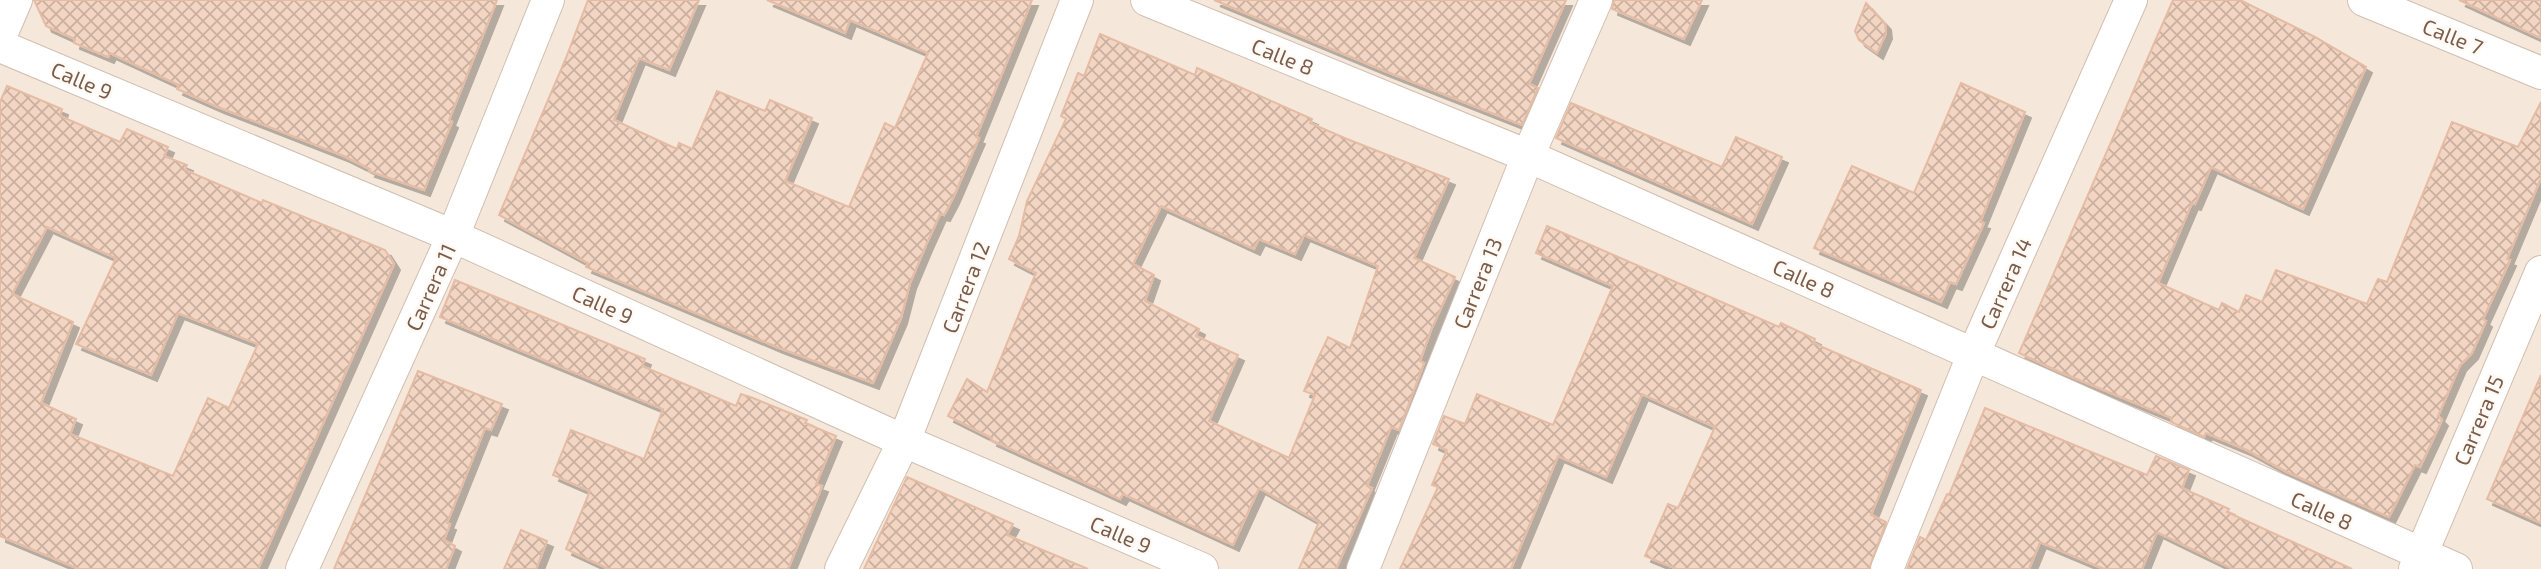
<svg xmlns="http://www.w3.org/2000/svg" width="2541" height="569" font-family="'Exo 2',sans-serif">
	<defs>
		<pattern id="building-cross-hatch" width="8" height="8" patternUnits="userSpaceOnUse" patternTransform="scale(1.75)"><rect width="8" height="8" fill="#f3d5c3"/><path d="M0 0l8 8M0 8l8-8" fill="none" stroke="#cab0a1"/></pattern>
		<filter id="shadow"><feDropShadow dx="6" dy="6" stdDeviation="0" flood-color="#0004"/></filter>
	</defs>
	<rect width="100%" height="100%" fill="#fdf6ec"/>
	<rect fill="#f5e8da" x="0" y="0" width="2541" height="569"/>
	<g fill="url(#building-cross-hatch)" stroke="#e6bba3" stroke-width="2" fill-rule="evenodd" filter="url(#shadow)">
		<path d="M34,0H497L449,120L452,122L424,190L369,171L370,169L344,156L218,107L177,89L179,85L110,53L108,57L74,43L75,39L46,26Z"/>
		<path d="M588,0H699L669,70L639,58L614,120L677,149L679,143L692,149L717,91L765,111L770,100L812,118L785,181L849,207L885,123L895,128L928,53L850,20L845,33L767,0H1032L976,137L979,138L953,198L944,215L940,214L926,245L910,283L901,318L873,383L777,347L586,267L588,263L499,215L566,58Z"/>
		<path d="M1214,0H1566L1529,84L1538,88L1522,125L1385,71Z"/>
		<path d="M1614,0H1702L1684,39L1612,9Z"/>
		<path d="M2173,0H2240L2315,37L2366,67L2303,209L2211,167L2195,204L2192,203L2158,283L2219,310L2222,303L2239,312L2246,295L2262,302L2276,270L2367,304L2378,279L2387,282L2452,122L2518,147L2541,102V178L2507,259L2510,260L2483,319L2486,321L2472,353L2460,365L2438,416L2442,420L2420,467L2415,465L2389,517L2287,472L2247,450L2206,433L2204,437L2171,422L2172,418L2060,372L2019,353Z"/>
		<path d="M2459,0H2541V38Z"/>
		<path d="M1866,3L1885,24L1886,33L1877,53L1859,40L1855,31Z"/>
		<path d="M1100,34L1195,75L1197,68L1312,119L1310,123L1347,139L1449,179L1414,258L1455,277L1431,330L1420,361L1424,363L1399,430L1391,427L1367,486L1372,488L1336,569H1299L1319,522L1259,488L1233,545L1123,494L1120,499L1090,485L991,440L992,438L948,416L967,379L987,392L1019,314L1036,273L1009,259L1019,236L1027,201L1066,119L1061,116L1078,73L1084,76ZM1161,206L1254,249L1259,239L1295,254L1304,235L1378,266L1350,348L1328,337L1315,365L1304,391L1315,395L1289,458L1209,421L1238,355L1196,336L1199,329L1145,301L1154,275L1133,264Z"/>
		<path d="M1961,83L2025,112L1980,222L1984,223L1956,284L1950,282L1941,302L1814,248L1852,166L1914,193Z"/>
		<path d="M7,86L62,109L60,116L120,142L127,129L168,147L164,156L187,165L185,170L262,203L263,200L385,250L394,264L258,569H79L0,536V102ZM47,227L116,258L76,344L151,375L178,313L258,344L229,408L208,398L173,476L70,434L76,419L41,403L73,322L12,294Z"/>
		<path d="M1571,103L1722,167L1736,137L1782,157L1752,224L1556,138Z"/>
		<path d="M1547,226L1779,327L1781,323L1815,339L1813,343L1921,390L1871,515L1886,522L1869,569H1677L1645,556L1668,504L1678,508L1715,427L1642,394L1606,477L1558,456L1511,569H1400L1438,487L1432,485L1447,450L1433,444L1444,416L1465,424L1477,394L1553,425L1613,286L1536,253Z"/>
		<path d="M455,280L645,359L642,366L736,406L741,394L753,398L807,420L805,423L836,436L816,484L822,486L788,569H609L566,549L590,491L553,475L571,430L644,459L663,409L440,317Z"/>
		<path d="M418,371L502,404L491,430L485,428L447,523L450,524L444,540L455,546L446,569H334Z"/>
		<path d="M2541,375V523L2487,499Z"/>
		<path d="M1985,408L2147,475L2156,456L2189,470L2182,488L2229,509L2227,512L2352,569H2233L2157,532L2142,569H2104L2040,542L2029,569H1907L1920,537L1926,540L1947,494L1949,495Z"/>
		<path d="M907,477L1013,524L1007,535L1088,569H864Z"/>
		<path d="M521,530L547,541L536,569H504Z"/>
	</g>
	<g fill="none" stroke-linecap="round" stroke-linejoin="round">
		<g stroke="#d1beb0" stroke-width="34">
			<g id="minor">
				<path d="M1147,0L1528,156L2456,569"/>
				<path d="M2364,0L2541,73"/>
				<path d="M0,37L16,0"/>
				<path d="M0,46L453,236L904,441L1202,569"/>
				<path d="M302,569L453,236L548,0"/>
				<path d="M841,569L904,441L1077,0"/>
				<path d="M1363,569L1528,156L1596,0"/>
				<path d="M1887,569L1974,353L2131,0"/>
				<path d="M2415,569L2541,272"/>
			</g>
		</g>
		<use href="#minor" stroke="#fff" stroke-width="32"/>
	</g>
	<g text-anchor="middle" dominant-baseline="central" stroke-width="5" stroke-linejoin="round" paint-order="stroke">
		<g font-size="21" fill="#7a5c4d" stroke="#fffaf3">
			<text transform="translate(2453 36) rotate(22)">Calle 7</text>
			<text transform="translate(1283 56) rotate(22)">Calle 8</text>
			<text transform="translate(82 80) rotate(23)">Calle 9</text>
			<text transform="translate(1804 278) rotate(24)">Calle 8</text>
			<text transform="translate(1477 283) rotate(-68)">Carrera 13</text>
			<text transform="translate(2005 283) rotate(-66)">Carrera 14</text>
			<text transform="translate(430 287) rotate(-66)">Carrera 11</text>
			<text transform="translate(965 287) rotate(-69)">Carrera 12</text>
			<text transform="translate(603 304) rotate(24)">Calle 9</text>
			<text transform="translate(2478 420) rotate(-67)">Carrera 15</text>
			<text transform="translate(2322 510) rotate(24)">Calle 8</text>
			<text transform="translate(1121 534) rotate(23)">Calle 9</text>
		</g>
	</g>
</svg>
